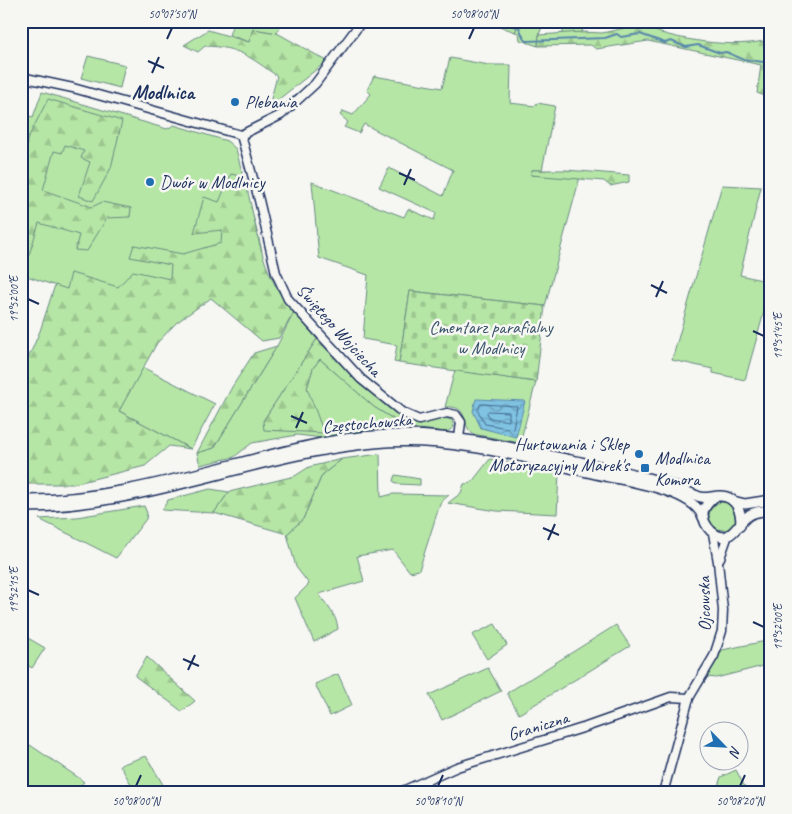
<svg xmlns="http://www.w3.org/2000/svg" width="792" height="814" font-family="Caveat,sans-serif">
	<defs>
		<pattern id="forest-firs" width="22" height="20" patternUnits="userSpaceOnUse" patternTransform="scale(1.25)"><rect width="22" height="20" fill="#b6e6a5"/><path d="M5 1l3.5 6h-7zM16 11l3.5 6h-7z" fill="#9cc690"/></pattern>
		<pattern id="cemetery-stones" width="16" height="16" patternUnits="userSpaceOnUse" patternTransform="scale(1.25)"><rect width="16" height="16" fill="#b6e6a5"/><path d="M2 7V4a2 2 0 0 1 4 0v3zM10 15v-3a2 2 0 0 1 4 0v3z" fill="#9cc690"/></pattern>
		<pattern id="water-waves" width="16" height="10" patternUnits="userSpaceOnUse" patternTransform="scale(1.25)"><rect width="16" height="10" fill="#80c2e1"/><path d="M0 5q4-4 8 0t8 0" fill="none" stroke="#689eba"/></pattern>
	</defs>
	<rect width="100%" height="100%" fill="#f6f6f2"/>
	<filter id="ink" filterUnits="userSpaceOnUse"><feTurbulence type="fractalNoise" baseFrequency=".02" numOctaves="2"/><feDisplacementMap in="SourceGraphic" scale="10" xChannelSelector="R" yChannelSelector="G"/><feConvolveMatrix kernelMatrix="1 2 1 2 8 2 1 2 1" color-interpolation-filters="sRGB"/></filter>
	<g filter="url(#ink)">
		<g fill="#b6e6a5" stroke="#688a82">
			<path d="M234,21H283L277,33L253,29L249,42L229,35Z"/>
			<path d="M509,21H544L539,35L538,46L520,40L519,33L515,32L518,25Z"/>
			<path d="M566,21H585L582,32L562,35Z"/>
			<path d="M88,56L125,65L120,88L81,78Z"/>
			<path d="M450,58L489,65H511L510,103L535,106L537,103L555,106L542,170H532L531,175L580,177L545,306L410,291L399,363L394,362L397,345L363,339L368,275L319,258L312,182L404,217L408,209L434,220L436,213L379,187L389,168L443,196L453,170L364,124L359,133L344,127L348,122L340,115L343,111L353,115L371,94L367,90L374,76L442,88Z"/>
			<path d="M42,92L167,129L174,125L227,141L236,149L262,251L135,313L21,274V114L33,117Z"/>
			<path d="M722,185L761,187L740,275L770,282L771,279V287L745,380L713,373V369L672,360Z"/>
			<path d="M294,312L317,339L263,421L307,388L313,368L320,359L374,407L408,428V420C423,426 438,414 452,420L454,427L447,432L408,428L383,430L323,438L297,435L252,443L234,457L200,465L197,453L214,448L277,346Z"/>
			<path d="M142,367L215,404L191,449L119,411Z"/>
			<path d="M455,370L536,382L520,443L473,434C460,425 471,405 445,407Z"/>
			<path d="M380,454L381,497L393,494L449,495L441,502L438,510L419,570L410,572L393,550L357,556L364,581L319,594C326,605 337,615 338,629L314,642L295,598L309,584L296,567L287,534L303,519L322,475L342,459Z"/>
			<path d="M490,459L559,473L557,514L497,511L448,503L461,493L464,484L471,483Z"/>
			<path d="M395,475L420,479V485L398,484L393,481Z"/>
			<path d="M210,489L229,492L214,513L162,510L168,500Z"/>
			<circle cx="723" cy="516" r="14"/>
			<path d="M144,506L147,513L146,519L116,558L39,519L77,517Z"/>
			<path d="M495,624L507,645L487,659L472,635Z"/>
			<path d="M616,625L630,646L519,714L507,693Z"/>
			<path d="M21,634L45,648L32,668L21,661Z"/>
			<path d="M771,640V664L716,678L707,677L722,650Z"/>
			<path d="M488,668L501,691L442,720L429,695Z"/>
			<path d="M338,674L352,705L330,716L315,684Z"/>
			<path d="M21,739L79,778L84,782L72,793H21Z"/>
			<path d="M146,756L168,793H136L120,765Z"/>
			<path d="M736,770L748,793H707L709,786L717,789L721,777Z"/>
		</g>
		<g fill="url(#forest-firs)" stroke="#688a82">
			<path d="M486,21H509L518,25L515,32Z"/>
			<path d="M639,25C672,40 737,50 771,39V77L765,96L757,93L761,65L648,41L596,49L591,45L538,46L539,35L582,32L602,33Z"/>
			<path d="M253,29L277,33L327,61L274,103L271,99L277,76C250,57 239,47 205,46L198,52L184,45L208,30L249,42Z"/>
			<path d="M48,99L122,121L111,168L93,201L79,196L90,162L81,158L84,151L65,145L62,153L54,151L43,190L92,207L102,202L131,208L130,217L107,218L87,251L75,250L79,235L39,223L23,274L21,170H26L27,140Z"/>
			<path d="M532,170H566L629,175V182L610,186L604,181L531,175Z"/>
			<path d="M231,174L244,177C258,227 258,272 294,312L279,338L262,341L211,298L176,323L157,343L119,411L191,449L169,446L145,466L73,484H21V375L40,331L55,285L67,289L71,273L118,287L133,271L170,279L171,265L130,257L134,245L183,254L221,243L222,230L194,233L204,197L219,202Z"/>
			<path d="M317,339L359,384L408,420V428L374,407L320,359L313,368L307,388L324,433L264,430L263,421Z"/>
			<path d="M277,346L214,448L197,453L232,387L254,353Z"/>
			<path d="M342,459L322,475L303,519L287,534L214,513L229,492L295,476L309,467Z"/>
			<path d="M147,657L195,701L181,712L179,709L135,676Z"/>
		</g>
		<path fill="url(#cemetery-stones)" stroke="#688a82" d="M410,291L545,306L536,382L399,363Z"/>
		<path fill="url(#water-waves)" stroke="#5887ad" d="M476,399L525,401L516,437L481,428L473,411Z"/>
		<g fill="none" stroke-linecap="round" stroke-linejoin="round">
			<g stroke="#436a92" stroke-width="1">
				<path d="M481,404L517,406L513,429L485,424L478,411Z"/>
				<path d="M489,411L509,412V421L490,418L487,413Z"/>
			</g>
			<path stroke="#5887ad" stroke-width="2" d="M500,21L508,25L519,27L524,39L527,41L605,38L617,34L621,37L640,34L665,43L671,41L686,47L698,45L720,53L726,52L742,59L763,62L771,56"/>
			<g stroke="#1b2f5e" stroke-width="11">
				<g id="secondary">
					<path d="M21,77L73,88L241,135"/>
					<path d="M241,135L259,200L276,273L288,299L361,379L403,413L419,420L447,413L456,415L461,422L459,438"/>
					<path d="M241,135L281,115L315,84L362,21"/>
					<path d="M720,558L728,535"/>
					<path d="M398,793L457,767L586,727L671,697L689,698"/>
					<path d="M663,793L689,698L714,656L722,631L723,610L718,562L713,533"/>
				</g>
			</g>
			<g stroke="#1b2f5e" stroke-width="12">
				<g id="primary">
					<path d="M713,498C709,502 703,507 703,514C703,520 707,527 711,531C730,548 737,523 748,516C754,511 763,511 771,510"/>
					<path d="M21,500C125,502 226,462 327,442C413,425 487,442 571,460C613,469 655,477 695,495C705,500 710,496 720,496C736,496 743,513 740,526"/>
					<path d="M733,501L745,504L771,500"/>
					<path d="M21,507C143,508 254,454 374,443C453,435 532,460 609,477C634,482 693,491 703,517"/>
				</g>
			</g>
			<use href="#secondary" stroke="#f6f6f2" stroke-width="8"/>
			<use href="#primary" stroke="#f6f6f2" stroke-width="9"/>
		</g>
	</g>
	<path fill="none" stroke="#1b2f5e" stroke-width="2" d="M167,39L172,28M469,39L474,28M148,61L164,68M152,73L159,57M399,173L415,180M404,185L411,169M651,285L667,293M656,297L663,281M28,299L39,304M753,331L764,336M291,416L307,423M296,428L303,412M543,528L559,535M548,540L555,524M28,590L39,595M753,622L764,627M183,659L199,666M188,670L195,655M136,786L141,775M438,786L443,775M740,786L745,775"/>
	<g fill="#1f6fb2" stroke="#f6f6f2" stroke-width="2">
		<circle cx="235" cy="102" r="5"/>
		<circle cx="150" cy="182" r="5"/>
		<circle cx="639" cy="454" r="5"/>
		<rect x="640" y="463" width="10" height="10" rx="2.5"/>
	</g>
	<g text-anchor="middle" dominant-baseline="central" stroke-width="5" stroke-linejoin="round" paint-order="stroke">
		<g font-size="18" fill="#1b2f5e" stroke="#f6f6f2" text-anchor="start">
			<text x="245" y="102">Plebania</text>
			<text x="160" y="182">Dwór w Modlnicy</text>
			<text x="629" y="444" text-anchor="end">Hurtowania i Sklep<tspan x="629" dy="21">Motoryzacyjny Marek's</tspan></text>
			<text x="655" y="458">Modlnica<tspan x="655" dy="21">Komora</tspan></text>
		</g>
		<g font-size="18" fill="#3a546c" stroke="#f6f6f2">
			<text x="491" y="327">Cmentarz parafialny<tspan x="491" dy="21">w Modlnicy</tspan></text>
		</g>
		<g font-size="18" fill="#1b2f5e" stroke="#f6f6f2">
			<text transform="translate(339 330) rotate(48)">Świętego Wojciecha</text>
			<text transform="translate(367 423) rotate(-5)">Częstochowska</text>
			<text transform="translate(704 604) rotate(-91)">Ojcowska</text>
			<text transform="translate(538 726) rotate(-17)">Graniczna</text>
		</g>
		<g font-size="20" font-weight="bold" fill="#1b2f5e" stroke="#f6f6f2">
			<text x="163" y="92">Modlnica</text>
		</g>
	</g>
	<rect width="792" height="814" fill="none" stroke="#f6f6f2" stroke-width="55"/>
	<g transform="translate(724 746) rotate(114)"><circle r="24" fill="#f6f6f2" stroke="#9ea6b7"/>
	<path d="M0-4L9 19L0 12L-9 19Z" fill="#1f6fb2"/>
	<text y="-8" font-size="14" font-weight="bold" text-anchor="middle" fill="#1b2f5e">N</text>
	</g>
	<rect x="28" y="28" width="736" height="758" fill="none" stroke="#1b2f5e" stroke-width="2"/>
	<g font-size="12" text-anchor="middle" fill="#1b2f5e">
		<text x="172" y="18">50°07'50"N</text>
		<text x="474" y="18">50°08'00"N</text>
		<text transform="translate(14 299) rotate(-90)" y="4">19°52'00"E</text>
		<text transform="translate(778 336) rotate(-90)" y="4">19°51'45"E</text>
		<text transform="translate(14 590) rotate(-90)" y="4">19°52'15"E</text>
		<text transform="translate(778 627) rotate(-90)" y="4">19°52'00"E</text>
		<text x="136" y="805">50°08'00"N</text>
		<text x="438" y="805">50°08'10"N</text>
		<text x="740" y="805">50°08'20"N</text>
	</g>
</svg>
